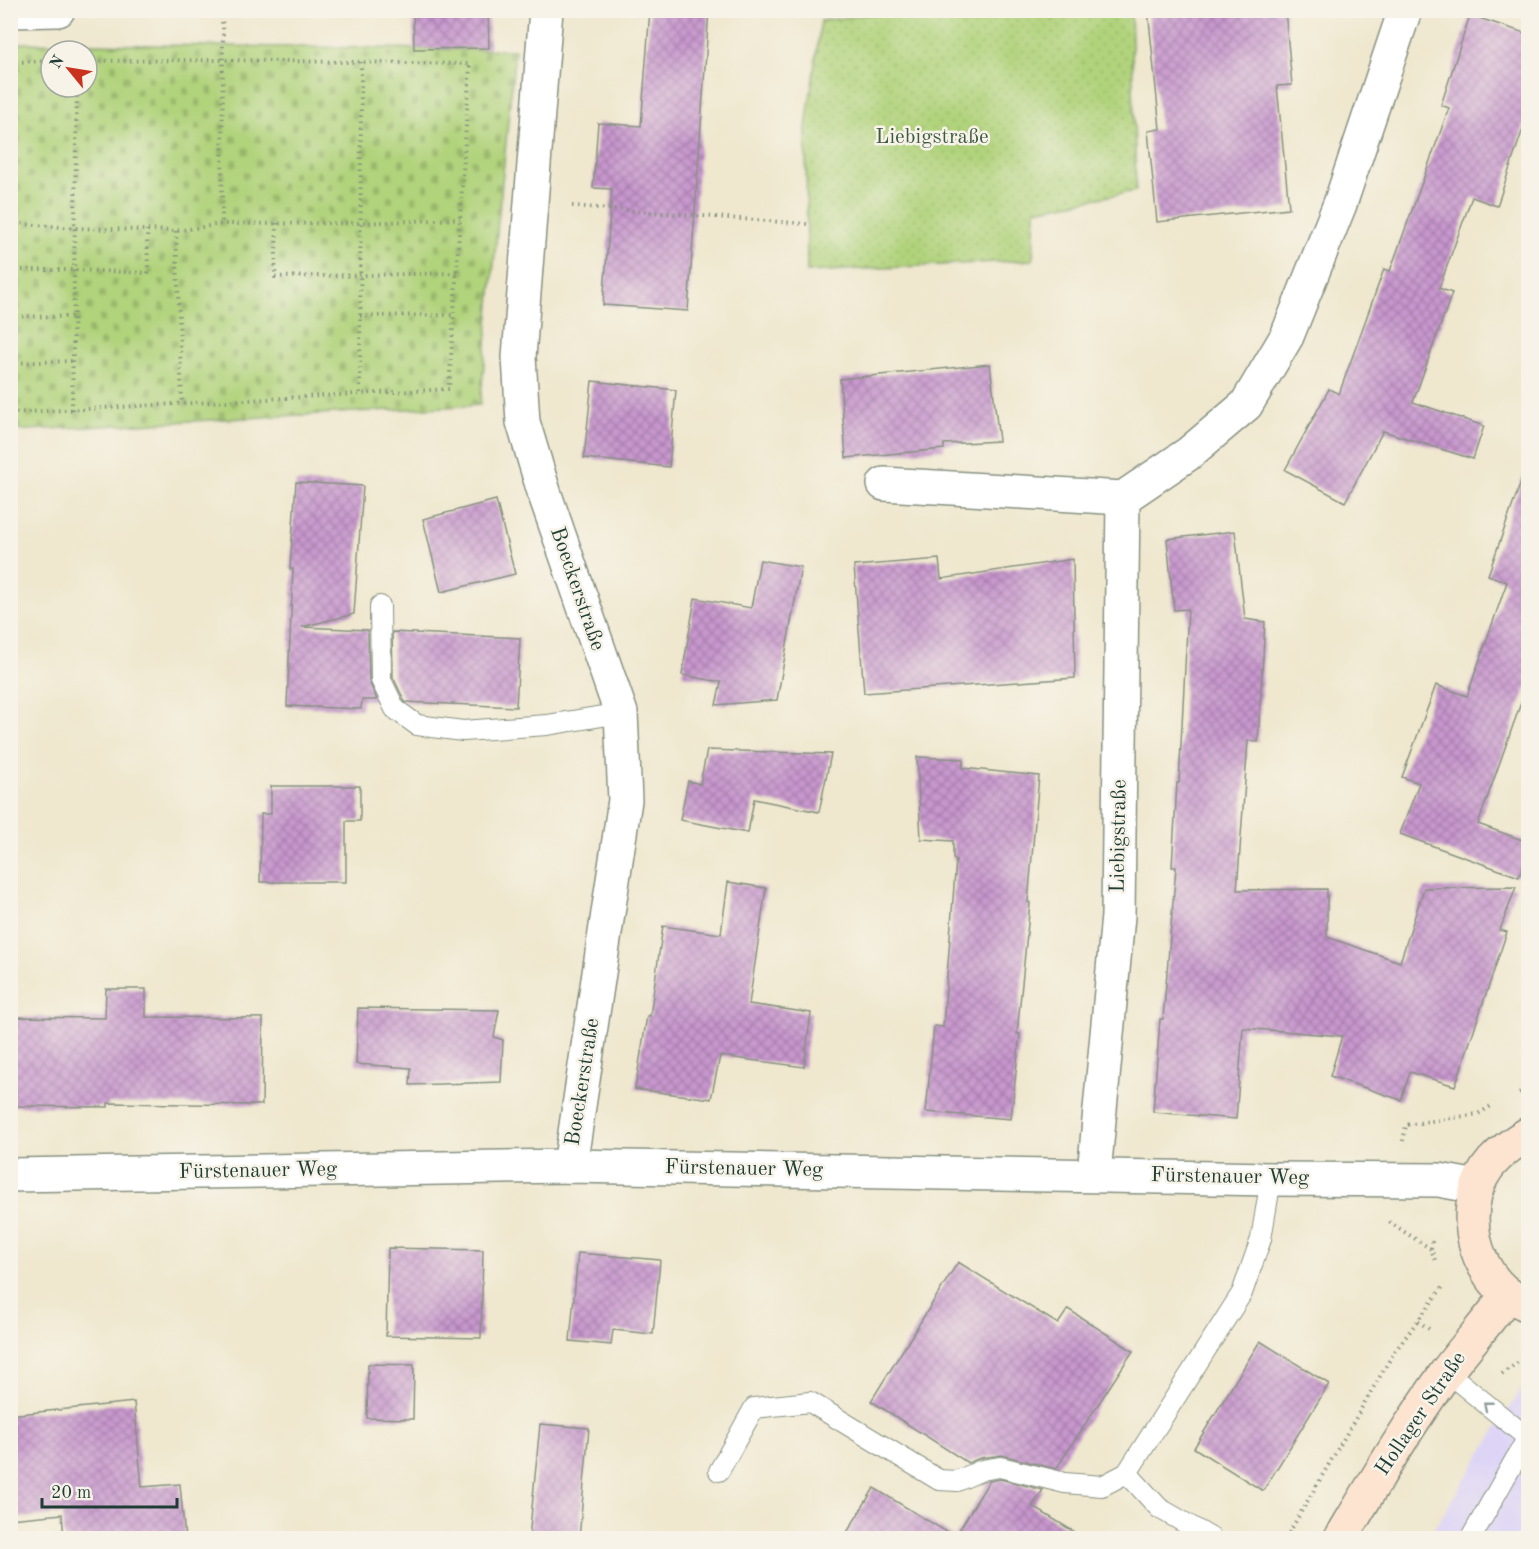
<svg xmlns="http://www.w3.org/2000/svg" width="1539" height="1549" font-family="'Old Standard TT',serif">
	<defs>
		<pattern id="cemetery-stones" width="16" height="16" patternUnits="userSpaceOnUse" patternTransform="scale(1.5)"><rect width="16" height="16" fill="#b1d37b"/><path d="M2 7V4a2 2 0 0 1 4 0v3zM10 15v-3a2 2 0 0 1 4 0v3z" fill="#98b66b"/></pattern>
		<pattern id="park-dots" width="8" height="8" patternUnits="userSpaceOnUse" patternTransform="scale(1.5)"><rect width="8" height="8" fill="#b1d37b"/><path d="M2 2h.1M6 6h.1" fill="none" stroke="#98b66b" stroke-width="1.8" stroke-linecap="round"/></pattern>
		<pattern id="building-cross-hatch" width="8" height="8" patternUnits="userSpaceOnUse" patternTransform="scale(1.5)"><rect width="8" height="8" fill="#c897ce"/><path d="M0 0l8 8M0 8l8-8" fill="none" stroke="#a27ca8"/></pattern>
	</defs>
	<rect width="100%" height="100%" fill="#f7f3e8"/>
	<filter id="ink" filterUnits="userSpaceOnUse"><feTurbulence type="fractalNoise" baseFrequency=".0167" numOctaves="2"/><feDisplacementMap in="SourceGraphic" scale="12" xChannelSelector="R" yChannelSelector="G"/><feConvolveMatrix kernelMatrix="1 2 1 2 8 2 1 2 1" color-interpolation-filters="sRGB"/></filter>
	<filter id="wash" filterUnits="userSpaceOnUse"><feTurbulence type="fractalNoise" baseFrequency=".008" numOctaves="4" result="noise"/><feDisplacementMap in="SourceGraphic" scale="24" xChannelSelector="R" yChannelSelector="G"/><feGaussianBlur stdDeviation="1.35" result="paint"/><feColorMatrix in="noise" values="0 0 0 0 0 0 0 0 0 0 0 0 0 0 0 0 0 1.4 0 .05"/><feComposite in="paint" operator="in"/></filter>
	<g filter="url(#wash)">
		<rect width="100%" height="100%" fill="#efe7ce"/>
		<path fill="#ded5f6" d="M1528,1379V1538H1428Z"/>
		<path fill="url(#cemetery-stones)" stroke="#688858" stroke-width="1.5" fill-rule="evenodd" d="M11,43L515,50L480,405L11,431ZM51,51H87V87H51Z"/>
		<path fill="url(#park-dots)" stroke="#688858" stroke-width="1.5" d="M901,10L1131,11L1136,191L1035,210L1033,260L807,272L806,127L821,21Z"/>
		<g id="blocks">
			<g fill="url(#building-cross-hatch)">
				<path d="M413,10H488L489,48L414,49Z"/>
				<path d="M650,10H709L688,311L603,305L612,189L593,188L598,123L641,126Z"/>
				<path d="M1148,10H1285L1292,85L1277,86L1289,208L1157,222L1148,131L1160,129Z"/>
				<path d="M1470,15L1528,34V114L1497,206L1472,197L1439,288L1452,293L1413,402L1484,426L1473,459L1383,431L1345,502L1285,470L1329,389L1339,394L1384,269L1390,271L1449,108L1441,105Z"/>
				<path d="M990,364L999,441L944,444V449L846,458L840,379Z"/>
				<path d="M592,381L676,390L669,467L584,458Z"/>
				<path d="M1523,476L1528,477V683L1478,824L1528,842V852L1519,877L1400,834L1419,783L1402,777L1436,685L1467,696L1507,582L1488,575Z"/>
				<path d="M296,482L363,486L354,614L302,627L368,630L369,681L377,700H362L361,709L287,706L293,569H290Z"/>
				<path d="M496,500L515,574L441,592L423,519Z"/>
				<path d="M1235,531L1245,619L1265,622L1258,742L1248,741L1237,890L1327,889V937L1400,962L1424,888L1516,887L1500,930L1507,932L1455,1086L1410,1072L1401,1100L1330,1076L1342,1036L1243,1028L1236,1119L1153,1112L1160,1019H1163L1176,867H1172L1177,783H1179L1188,609L1174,610L1167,539Z"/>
				<path d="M939,559L941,579L1073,559L1075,678L864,693L854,566Z"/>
				<path d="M760,560L801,567L777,700L716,705L721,682L682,675L695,598L751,608Z"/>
				<path d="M392,632L520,638L516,707L405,702L393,677Z"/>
				<path d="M707,750L831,754L819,812L754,799L748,833L680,820L688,781L700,784Z"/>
				<path d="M917,757L963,759V768L1039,776L1028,902L1030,903L1017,1034H1020L1011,1119L926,1112L934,1026L943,1027L956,860L953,859V841L921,839Z"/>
				<path d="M271,786H360V821H346V882H260L261,814H271Z"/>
				<path d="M728,882L766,888L749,1004L811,1013L804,1067L720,1056L711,1099L635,1089L647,1016H650L663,926L721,934Z"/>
				<path d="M106,989H146V1017L263,1018L262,1105L108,1103V1107L10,1106V1017L105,1018Z"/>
				<path d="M358,1008L499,1010L494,1037L503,1040L501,1082L410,1085L411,1068L356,1064Z"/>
				<path d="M388,1248L483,1250L481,1338L386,1336Z"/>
				<path d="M578,1253L660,1260L653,1334L613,1330L611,1345L570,1341Z"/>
				<path d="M958,1262L1058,1324L1068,1309L1133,1351L1056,1469L1002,1455L980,1458L968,1463L871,1401Z"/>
				<path d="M1260,1341L1329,1384L1263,1491L1194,1448Z"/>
				<path d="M368,1364L414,1365L413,1419L367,1418Z"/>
				<path d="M134,1402L142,1487L180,1484L185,1539H64L62,1514L10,1519V1415Z"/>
				<path d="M540,1424L589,1428L579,1539H529Z"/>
				<path d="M1000,1479L1043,1490L1032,1506L1086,1539H843L874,1488L955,1537L989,1481Z"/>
			</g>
		</g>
	</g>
	<g filter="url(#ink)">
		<use href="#blocks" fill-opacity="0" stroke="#879281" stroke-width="1.5"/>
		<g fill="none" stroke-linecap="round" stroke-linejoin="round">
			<g stroke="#879281" stroke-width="22">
				<g id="service">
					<path d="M380,606L381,680L395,709L417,725L463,731L547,725L621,713"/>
					<path d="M1447,1372L1528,1438"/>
					<path d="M719,1471L754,1408L810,1402L939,1480L957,1481L982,1470L1000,1467L1065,1483L1102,1486L1127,1473L1242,1293L1261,1239L1271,1179"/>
					<path d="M1127,1473L1159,1508L1211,1538"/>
					<path d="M1471,1538L1528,1437"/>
				</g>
			</g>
			<g stroke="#879281" stroke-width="36">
				<g id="minor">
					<path d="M546,10L519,357L523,422L544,492L621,713L625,800L570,1166"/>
					<path d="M10,11L58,10"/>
					<path d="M884,484L1123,498"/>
					<path d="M1094,1174L1118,916L1123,498L1188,454L1246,405L1287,336L1340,204L1405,10"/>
					<path d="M10,1175L570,1166L1271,1179L1439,1180L1477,1187"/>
				</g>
			</g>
			<g stroke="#879281" stroke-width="36">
				<g id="secondary">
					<path d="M1528,1134C1514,1142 1503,1150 1492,1162C1459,1200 1469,1264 1508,1294C1514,1299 1522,1302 1528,1305"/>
					<path d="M1341,1538C1374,1483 1407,1427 1445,1374C1465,1347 1488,1322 1508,1294"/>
				</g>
			</g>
			<g stroke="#879281" stroke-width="4" stroke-dasharray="1.5 4.5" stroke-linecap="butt">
				<path d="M220,10L223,27L222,224"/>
				<path d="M10,62L51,61"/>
				<path d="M572,206L807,224"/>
				<path d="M10,223L75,228L176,231L222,224L361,223L460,219"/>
				<path d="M277,223L275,277L457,273"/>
				<path d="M176,231L182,403"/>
				<path d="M10,270H74L148,273L147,230"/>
				<path d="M10,316L73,317"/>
				<path d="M360,316L454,315"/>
				<path d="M10,363L73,361"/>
				<path d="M360,393L361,62"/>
				<path d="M72,410L77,87"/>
				<path d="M10,413L449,389L470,64L222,60L87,61"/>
				<path d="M1519,1093L1528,1088"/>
				<path d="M1403,1141L1406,1125L1478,1114L1491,1106"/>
				<path d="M1389,1222L1431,1249"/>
				<path d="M1432,1241L1431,1249L1435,1260"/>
				<path d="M1418,1321L1429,1329"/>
				<path d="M1502,1374L1528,1355"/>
				<path d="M1286,1538L1393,1354L1445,1284"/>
			</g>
			<use href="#service" stroke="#fff" stroke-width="20"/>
			<use href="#minor" stroke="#fff" stroke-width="33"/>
			<use href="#secondary" stroke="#fde4d1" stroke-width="33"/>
		</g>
		<defs><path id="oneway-chevron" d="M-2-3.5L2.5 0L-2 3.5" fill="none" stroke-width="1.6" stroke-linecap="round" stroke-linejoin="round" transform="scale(1.5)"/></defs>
		<use stroke="#8f9e9a" href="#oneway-chevron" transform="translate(1487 1405) rotate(-141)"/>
	</g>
	<g text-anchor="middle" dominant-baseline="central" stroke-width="5" stroke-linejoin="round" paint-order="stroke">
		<g font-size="21" fill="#3c5b42" stroke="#f7f3e8">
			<text x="932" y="137">Liebigstraße</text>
		</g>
		<g font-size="21" fill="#1f3d34" stroke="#f7f3e8">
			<text transform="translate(577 589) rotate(71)">Boeckerstraße</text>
			<text transform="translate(1119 836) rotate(-89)">Liebigstraße</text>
			<text transform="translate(583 1082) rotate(-81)">Boeckerstraße</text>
			<text transform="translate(744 1169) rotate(1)">Fürstenauer Weg</text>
			<text transform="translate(258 1171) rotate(-1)">Fürstenauer Weg</text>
			<text transform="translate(1230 1177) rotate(1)">Fürstenauer Weg</text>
			<text transform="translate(1421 1414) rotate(-56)">Hollager Straße</text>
		</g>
	</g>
	<rect width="1539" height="1549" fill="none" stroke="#f7f3e8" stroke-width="36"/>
	<g transform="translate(69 69) rotate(300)"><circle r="28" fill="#f7f3e8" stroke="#a1aaa0" stroke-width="1.5"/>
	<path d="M0-4.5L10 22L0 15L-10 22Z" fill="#c8321e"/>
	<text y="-9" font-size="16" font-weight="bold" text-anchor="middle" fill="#1f3d34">N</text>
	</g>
	<path d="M42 1498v9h135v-9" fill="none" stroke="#1f3d34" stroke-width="3"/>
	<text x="51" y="1498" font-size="18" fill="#1f3d34" stroke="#f7f3e8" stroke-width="4.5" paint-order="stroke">20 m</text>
</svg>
